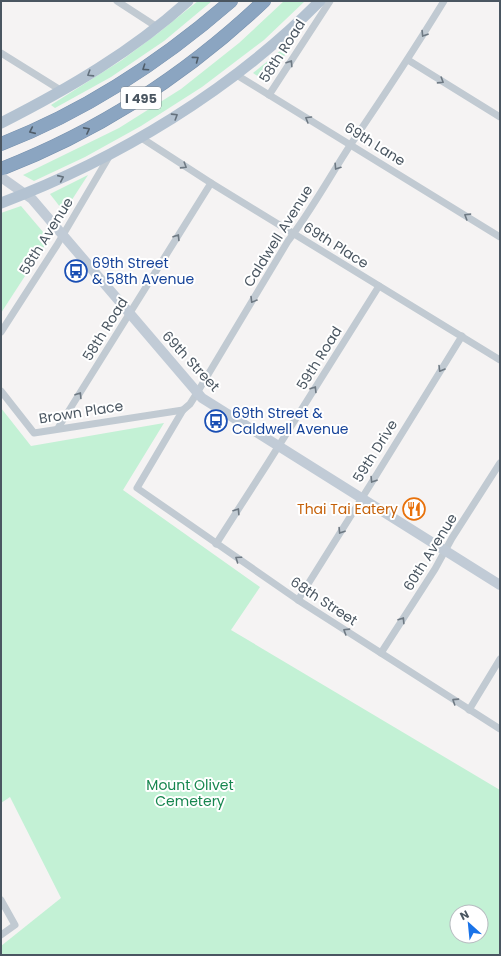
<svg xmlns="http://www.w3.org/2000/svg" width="501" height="956" font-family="Poppins,sans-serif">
	<rect width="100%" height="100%" fill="#f5f3f3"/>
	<g fill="#c3f1d5" fill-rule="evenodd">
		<path d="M198,1H212L164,41L111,77L55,108L51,105L122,60L157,34Z"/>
		<path d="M284,1H305L264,40L202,87L141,126L85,157L34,181L23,175L119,128L181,89L239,43Z"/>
		<path d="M297,37L267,82L253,73Z"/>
		<path d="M88,175L64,212L50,194Z"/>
		<path d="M21,206L49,239L1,313V213Z"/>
		<path d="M1,408L31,446L164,423L123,490L260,587L231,630L500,790V955H1V946L61,898L10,797L1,803ZM457,912H481V936H457Z"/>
	</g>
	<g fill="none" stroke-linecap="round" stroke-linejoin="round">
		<g stroke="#7690ad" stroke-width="14">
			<g id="motorway">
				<path d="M1,144C86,111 162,61 231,1"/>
				<path d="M1,169C99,131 188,73 264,1"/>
			</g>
		</g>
		<g stroke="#c1cad2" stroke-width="7">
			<path d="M117,1L157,27"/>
			<path d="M444,1C414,50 383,97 351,144C330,176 311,211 288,241L197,393L190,404L183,410L137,488L298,600L500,729"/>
			<path d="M1,53L62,91"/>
			<path d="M408,60L500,117"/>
			<path d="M235,74L500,237"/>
			<path d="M269,95L330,1"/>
			<path d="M140,137L211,183L500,360"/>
			<path d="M1,332L57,245L110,155"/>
			<path d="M1,391L34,433L183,410"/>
			<path d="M58,428L211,183"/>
			<path d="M216,544L268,463L379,286"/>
			<path d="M298,600L372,482L462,336"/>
			<path d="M381,653L435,569L452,538L500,463"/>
			<path d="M469,710L500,659"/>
			<path d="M1,900L15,925L1,935"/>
		</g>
		<path stroke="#c1cbd6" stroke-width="10" d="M1,177L32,199L202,398L500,585"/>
		<g stroke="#b3c2d1" stroke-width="11">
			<path d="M1,123C68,89 133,51 188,1"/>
			<path d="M1,203C118,159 232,90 320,1"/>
		</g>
		<use href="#motorway" stroke="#8ba5c1" stroke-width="13"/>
	</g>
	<defs><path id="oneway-chevron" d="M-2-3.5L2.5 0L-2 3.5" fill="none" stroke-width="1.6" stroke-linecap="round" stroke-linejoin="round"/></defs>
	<g stroke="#6e7983">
		<use href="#oneway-chevron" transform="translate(424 34) rotate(122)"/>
		<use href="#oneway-chevron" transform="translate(290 63) rotate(-57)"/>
		<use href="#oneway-chevron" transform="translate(441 81) rotate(32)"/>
		<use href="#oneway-chevron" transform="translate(308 119) rotate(-149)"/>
		<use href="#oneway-chevron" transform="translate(184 166) rotate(32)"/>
		<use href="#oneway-chevron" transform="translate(337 167) rotate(123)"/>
		<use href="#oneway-chevron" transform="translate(467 216) rotate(-148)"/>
		<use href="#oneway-chevron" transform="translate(177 237) rotate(-58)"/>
		<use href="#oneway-chevron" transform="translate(253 300) rotate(121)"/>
		<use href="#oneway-chevron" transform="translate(441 369) rotate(121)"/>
		<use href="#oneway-chevron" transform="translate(314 389) rotate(-58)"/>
		<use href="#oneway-chevron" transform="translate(79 395) rotate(-58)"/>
		<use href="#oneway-chevron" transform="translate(373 480) rotate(122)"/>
		<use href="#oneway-chevron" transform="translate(237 511) rotate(-57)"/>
		<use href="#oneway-chevron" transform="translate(341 531) rotate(122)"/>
		<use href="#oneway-chevron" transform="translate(238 559) rotate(-145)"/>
		<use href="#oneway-chevron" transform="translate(402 620) rotate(-57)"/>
		<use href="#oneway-chevron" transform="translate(346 631) rotate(-148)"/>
		<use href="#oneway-chevron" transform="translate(455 701) rotate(-147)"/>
	</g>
	<g stroke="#505e6b">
		<use href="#oneway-chevron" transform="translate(196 59) rotate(-37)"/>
		<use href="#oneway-chevron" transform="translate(145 68) rotate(146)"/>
		<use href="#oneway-chevron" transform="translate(87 130) rotate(-28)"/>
		<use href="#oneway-chevron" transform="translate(32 131) rotate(156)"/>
	</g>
	<g stroke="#64717d">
		<use href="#oneway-chevron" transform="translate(90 74) rotate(148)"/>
		<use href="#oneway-chevron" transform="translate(175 116) rotate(-32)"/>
		<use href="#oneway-chevron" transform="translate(61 178) rotate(-24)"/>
	</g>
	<defs>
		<g id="bus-ring" transform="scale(1.15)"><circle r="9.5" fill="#fff" stroke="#1a4fb4" stroke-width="1.5"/><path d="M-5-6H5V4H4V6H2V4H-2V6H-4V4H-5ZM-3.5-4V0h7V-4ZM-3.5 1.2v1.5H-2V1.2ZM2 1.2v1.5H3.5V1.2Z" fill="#1a4fb4"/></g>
		<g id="restaurant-ring" transform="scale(1.15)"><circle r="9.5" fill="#fff" stroke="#e8710a" stroke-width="1.5"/><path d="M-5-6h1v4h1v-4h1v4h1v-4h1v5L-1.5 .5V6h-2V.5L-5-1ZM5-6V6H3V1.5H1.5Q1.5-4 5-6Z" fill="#e8710a"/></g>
	</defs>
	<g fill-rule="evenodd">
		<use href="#bus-ring" x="76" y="271"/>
		<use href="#bus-ring" x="216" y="421"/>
		<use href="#restaurant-ring" x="414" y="509"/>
	</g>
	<g text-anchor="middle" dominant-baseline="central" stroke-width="4" stroke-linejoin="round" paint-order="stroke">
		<rect fill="#fff" stroke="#808990" stroke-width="1" x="121" y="87" width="40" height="22" rx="3"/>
		<g font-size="13" font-weight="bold" fill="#4a5661">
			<text x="141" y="98">I 495</text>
		</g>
		<g font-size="14" fill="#4a5661" stroke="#fff">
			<text transform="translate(282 51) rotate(-57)">58th Road</text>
			<text transform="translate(375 144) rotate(32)">69th Lane</text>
			<text transform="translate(46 236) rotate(-58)">58th Avenue</text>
			<text transform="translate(278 236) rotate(-58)">Caldwell Avenue</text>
			<text transform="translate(336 245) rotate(32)">69th Place</text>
			<text transform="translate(105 329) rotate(-58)">58th Road</text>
			<text transform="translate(319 358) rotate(-58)">59th Road</text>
			<text transform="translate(191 361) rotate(47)">69th Street</text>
			<text transform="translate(81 412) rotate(-9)">Brown Place</text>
			<text transform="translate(375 451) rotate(-58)">59th Drive</text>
			<text transform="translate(430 552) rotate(-58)">60th Avenue</text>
			<text transform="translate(324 601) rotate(33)">68th Street</text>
		</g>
		<g font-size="14" fill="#164399" stroke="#fff" text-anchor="start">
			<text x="92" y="263">69th Street<tspan x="92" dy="16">&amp; 58th Avenue</tspan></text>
			<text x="232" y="413">69th Street &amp;<tspan x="232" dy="16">Caldwell Avenue</tspan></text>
		</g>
		<g font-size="14" fill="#c56008" stroke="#fff" text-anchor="end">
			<text x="398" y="509">Thai Tai Eatery</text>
		</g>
		<g font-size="14" fill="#17864f" stroke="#fff">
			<text x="190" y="785">Mount Olivet<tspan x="190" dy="16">Cemetery</tspan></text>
		</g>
	</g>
	<rect width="501" height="956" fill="none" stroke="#4a5661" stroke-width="4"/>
	<g transform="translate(469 924) rotate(333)"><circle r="19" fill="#ffffff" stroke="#b7bbc0"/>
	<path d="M0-3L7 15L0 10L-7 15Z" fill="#1a73e8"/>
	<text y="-6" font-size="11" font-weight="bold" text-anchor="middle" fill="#4a5661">N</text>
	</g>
</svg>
